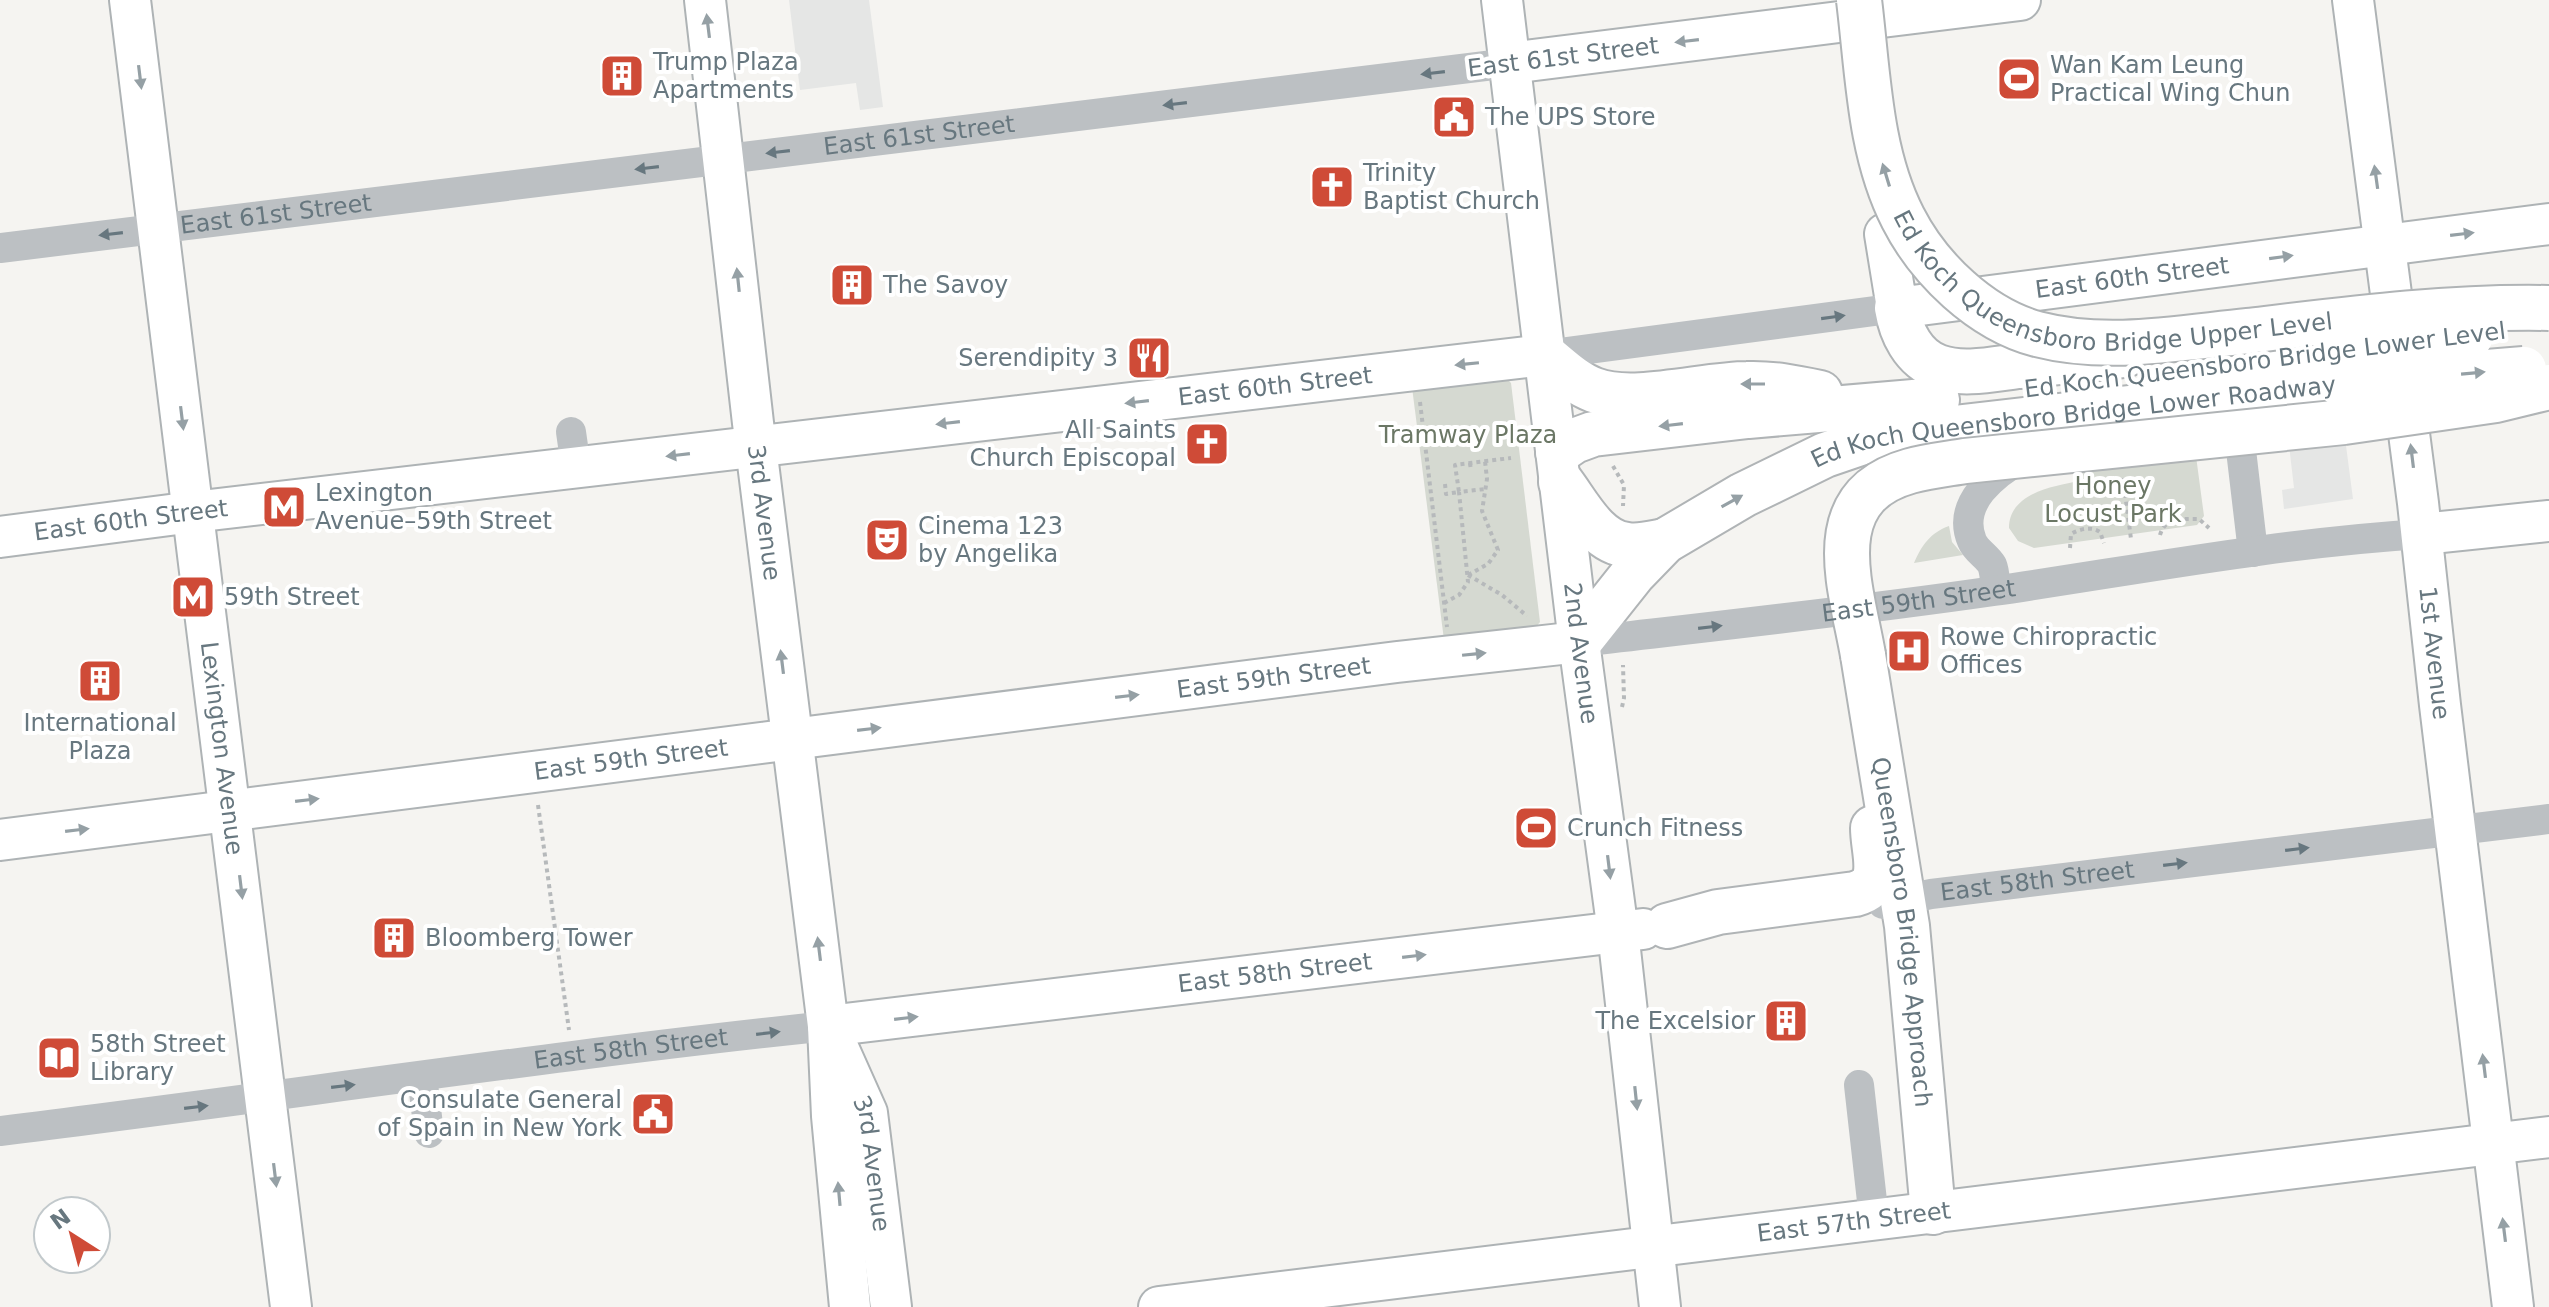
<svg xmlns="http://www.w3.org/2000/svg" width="2549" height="1307" font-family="'DejaVu Sans',sans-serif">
	<rect width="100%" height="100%" fill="#f5f4f1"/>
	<g fill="#e5e6e5">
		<path d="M789,0H869L883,107L860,110L856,83L800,90Z"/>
		<path d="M2345,438L2353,499L2284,509L2282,490L2294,488L2289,445Z"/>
	</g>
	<g fill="#d5d9d1">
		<path d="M1506,378L1511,383L1540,622L1535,628L1444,640L1412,387Z"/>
		<path d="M2196,456L2204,516L2197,525L2034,548L2018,541L2009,528C2009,493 2054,486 2079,481L2077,466Z"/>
		<path d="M1949,526L1952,542L1963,555L1914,563C1922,545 1930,533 1949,526Z"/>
	</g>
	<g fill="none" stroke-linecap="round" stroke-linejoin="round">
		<g stroke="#aeb3b5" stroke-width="44">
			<g id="major">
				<path id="s5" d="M130,0C183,436 237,871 291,1307"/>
				<path id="s6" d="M705,0L753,423L828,1026L832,1116L850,1307"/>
				<path id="s7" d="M1502,0L1579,642L1618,932L1660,1307"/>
				<path id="s8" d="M2353,0L2418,503L2440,705L2513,1307"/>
				<path d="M1882,17L2020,0"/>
				<path d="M1510,63L1839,22"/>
				<path id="s9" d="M1885,234L1897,308L2549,224"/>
				<path d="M2422,534L2549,521"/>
				<path id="s10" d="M0,537L193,512L1544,355"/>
				<path id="s11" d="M0,840L1397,662L1579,642"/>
				<path id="s12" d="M828,1026L1643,929"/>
				<path id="s13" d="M838,1048L867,1113L891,1307"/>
				<path id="s14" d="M1159,1307L2549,1137"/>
			</g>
		</g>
		<g stroke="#b0b4b6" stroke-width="48">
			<g id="highway">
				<path d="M1897,308C1901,332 1913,358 1938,367C1962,376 1994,369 2019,366C2054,363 2089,359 2125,355"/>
				<path d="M1544,355C1560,368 1575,383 1594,390C1633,405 1704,384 1747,384C1772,383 1796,388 1820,393"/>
				<path d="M2200,369L2336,353"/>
				<path d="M1558,452L1574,441L1593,434L1748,416L1937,400"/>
				<path d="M1561,482C1578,504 1596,542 1627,545C1640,547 1653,543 1665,541"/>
				<path id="s15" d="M1579,642L1633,574L1665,541L1743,495L1825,455L1866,441L1902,434L2340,384"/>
				<path id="s16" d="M1863,655L1907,926L1933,1212"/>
				<path d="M1667,926L1718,912L1855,894C1888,885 1873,854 1873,828"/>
			</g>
		</g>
		<g stroke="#b6b9bb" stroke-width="4" stroke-dasharray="4 4" stroke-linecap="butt">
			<path d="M1420,402L1447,627"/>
			<path d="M1470,463L1471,471"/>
			<path d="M1613,466L1624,485L1623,506"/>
			<path d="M2123,478L2131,539"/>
			<path d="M1445,484L1446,494L1459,492L1455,465L1511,458"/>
			<path d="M2160,535C2165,517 2182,519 2199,519L2209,528"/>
			<path d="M2070,548L2071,534C2079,529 2092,526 2100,532L2104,543"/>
			<path d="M1468,575L1488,564L1498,550L1482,511L1487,479L1485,461"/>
			<path d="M1468,575L1502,595L1527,616"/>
			<path d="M1444,603L1459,595L1468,582L1459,492L1485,489"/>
			<path d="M1622,707L1624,698L1623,665"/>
			<path d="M538,805L569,1030"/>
		</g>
		<g stroke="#bcc0c3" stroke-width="30">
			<path id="s1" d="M0,248L1510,63"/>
			<path d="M1544,355L1897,308"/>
			<path d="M571,432L576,467"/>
			<path d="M2241,450L2253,552"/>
			<path d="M1996,590C1995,583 1995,572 1992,565C1987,556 1976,551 1972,541C1956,503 1995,473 2024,457"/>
			<path id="s2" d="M1579,642C1717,626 1856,611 1994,591C2137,570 2278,543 2422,534"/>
			<path id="s3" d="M1883,904L1931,894L2549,819"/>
			<path d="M422,1076L429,1133"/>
			<path d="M1859,1085L1874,1219"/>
			<path id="s4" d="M0,1131C276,1097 552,1055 828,1026"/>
		</g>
		<use href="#major" stroke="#fff" stroke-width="40"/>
		<use href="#highway" stroke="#fff" stroke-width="44"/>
		<g stroke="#b0b4b6" stroke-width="48" stroke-linecap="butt">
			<g id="highway-bridge">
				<path id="s17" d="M1859,0C1868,72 1869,152 1903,218C1929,269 1981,319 2037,334C2106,352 2178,338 2248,331C2348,319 2448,306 2549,308"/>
				<path d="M2336,353L2471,336"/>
				<path d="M2340,384L2524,369"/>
				<path d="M1863,655C1851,586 1817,497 1910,471C1928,466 1947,464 1965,461L2344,422L2496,400L2549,387"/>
			</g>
		</g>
		<use href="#highway-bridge" stroke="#fff" stroke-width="44"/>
	</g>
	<defs><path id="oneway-solid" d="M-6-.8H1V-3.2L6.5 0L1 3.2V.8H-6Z" transform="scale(2)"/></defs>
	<g fill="#95a0a5">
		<use href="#oneway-solid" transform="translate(708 26) rotate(-97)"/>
		<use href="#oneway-solid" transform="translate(1687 41) rotate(173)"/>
		<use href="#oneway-solid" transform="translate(140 77) rotate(83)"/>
		<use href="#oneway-solid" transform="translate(1886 175) rotate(-107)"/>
		<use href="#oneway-solid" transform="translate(2376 177) rotate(-98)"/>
		<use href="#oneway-solid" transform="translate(2462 234) rotate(-7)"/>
		<use href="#oneway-solid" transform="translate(2281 257) rotate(-8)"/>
		<use href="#oneway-solid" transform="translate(738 280) rotate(-96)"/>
		<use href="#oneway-solid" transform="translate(1467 364) rotate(174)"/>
		<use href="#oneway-solid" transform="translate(2473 373) rotate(-5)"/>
		<use href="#oneway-solid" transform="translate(1753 384) rotate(180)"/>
		<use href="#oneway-solid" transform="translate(1137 402) rotate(173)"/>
		<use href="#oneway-solid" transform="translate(182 418) rotate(83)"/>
		<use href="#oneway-solid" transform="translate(948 423) rotate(173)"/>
		<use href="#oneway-solid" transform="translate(1671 425) rotate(173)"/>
		<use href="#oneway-solid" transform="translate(678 455) rotate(173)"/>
		<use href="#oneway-solid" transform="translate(2412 456) rotate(-97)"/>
		<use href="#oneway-solid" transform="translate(1732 501) rotate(-29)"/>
		<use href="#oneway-solid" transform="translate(1474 654) rotate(-6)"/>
		<use href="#oneway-solid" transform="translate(782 662) rotate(-97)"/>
		<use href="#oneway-solid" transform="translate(1127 696) rotate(-7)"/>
		<use href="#oneway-solid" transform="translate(869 729) rotate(-7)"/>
		<use href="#oneway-solid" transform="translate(307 800) rotate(-7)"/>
		<use href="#oneway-solid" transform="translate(77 830) rotate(-7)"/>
		<use href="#oneway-solid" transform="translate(1609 867) rotate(83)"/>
		<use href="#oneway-solid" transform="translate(241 887) rotate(83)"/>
		<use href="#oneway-solid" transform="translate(819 949) rotate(-97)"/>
		<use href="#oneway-solid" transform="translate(1414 956) rotate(-7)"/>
		<use href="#oneway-solid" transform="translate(906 1018) rotate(-7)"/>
		<use href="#oneway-solid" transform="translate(2484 1066) rotate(-97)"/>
		<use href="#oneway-solid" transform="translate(1636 1098) rotate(84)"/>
		<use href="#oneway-solid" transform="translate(275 1175) rotate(83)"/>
		<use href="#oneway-solid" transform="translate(839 1194) rotate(-95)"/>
		<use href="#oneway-solid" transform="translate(2504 1230) rotate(-97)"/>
	</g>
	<g fill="#67777f">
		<use href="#oneway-solid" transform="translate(1433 73) rotate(173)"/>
		<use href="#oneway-solid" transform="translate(1175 104) rotate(173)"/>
		<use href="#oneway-solid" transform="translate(778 152) rotate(173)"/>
		<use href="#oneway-solid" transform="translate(647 168) rotate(173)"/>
		<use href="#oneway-solid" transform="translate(111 234) rotate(173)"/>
		<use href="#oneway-solid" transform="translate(1833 317) rotate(-8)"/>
		<use href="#oneway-solid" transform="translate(1710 627) rotate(-7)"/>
		<use href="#oneway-solid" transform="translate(2297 849) rotate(-7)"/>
		<use href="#oneway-solid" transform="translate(2175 864) rotate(-7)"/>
		<use href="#oneway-solid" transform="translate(768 1033) rotate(-7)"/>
		<use href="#oneway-solid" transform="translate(343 1086) rotate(-7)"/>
		<use href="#oneway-solid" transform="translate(196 1107) rotate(-7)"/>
	</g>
	<defs>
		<g id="building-square" transform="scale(2.3)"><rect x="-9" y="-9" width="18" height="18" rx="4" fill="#cf4b37" stroke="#fff"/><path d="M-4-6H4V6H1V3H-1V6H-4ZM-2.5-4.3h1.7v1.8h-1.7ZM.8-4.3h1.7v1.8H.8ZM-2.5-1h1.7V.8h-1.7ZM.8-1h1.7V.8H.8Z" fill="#fff"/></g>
		<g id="stadium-square" transform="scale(2.3)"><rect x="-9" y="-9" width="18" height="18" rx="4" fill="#cf4b37" stroke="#fff"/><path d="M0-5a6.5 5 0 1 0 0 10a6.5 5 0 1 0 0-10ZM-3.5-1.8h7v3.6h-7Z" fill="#fff"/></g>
		<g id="civic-square" transform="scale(2.3)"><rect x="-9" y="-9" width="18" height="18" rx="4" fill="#cf4b37" stroke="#fff"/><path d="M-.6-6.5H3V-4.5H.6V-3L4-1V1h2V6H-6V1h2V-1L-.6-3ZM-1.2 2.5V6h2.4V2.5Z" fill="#fff"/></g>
		<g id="church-square" transform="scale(2.3)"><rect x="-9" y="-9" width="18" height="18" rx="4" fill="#cf4b37" stroke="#fff"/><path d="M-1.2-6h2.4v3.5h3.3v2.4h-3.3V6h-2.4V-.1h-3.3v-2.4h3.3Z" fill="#fff"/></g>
		<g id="restaurant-square" transform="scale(2.3)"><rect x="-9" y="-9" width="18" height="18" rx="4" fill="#cf4b37" stroke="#fff"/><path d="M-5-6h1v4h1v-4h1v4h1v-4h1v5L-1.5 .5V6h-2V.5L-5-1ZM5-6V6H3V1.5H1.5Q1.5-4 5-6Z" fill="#fff"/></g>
		<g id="metro-square" transform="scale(2.3)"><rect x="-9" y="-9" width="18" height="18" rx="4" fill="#cf4b37" stroke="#fff"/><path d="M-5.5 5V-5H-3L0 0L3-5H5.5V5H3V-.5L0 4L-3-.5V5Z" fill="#fff"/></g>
		<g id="theatre-square" transform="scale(2.3)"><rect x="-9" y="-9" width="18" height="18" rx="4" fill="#cf4b37" stroke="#fff"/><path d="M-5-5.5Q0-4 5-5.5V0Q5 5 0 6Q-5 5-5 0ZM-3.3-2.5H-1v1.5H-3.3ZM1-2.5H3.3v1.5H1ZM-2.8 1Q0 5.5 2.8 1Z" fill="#fff"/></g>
		<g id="hospital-square" transform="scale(2.3)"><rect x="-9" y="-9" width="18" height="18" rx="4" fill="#cf4b37" stroke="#fff"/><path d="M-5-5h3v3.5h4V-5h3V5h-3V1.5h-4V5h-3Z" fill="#fff"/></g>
		<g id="library-square" transform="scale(2.3)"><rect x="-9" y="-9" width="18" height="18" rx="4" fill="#cf4b37" stroke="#fff"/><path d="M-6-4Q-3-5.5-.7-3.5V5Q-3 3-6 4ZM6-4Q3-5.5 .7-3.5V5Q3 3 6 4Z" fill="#fff"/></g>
	</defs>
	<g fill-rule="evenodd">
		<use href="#building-square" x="622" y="76"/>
		<use href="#stadium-square" x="2019" y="79"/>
		<use href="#civic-square" x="1454" y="117"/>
		<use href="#church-square" x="1332" y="187"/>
		<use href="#building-square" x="852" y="285"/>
		<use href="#restaurant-square" x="1149" y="358"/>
		<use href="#church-square" x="1207" y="444"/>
		<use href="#metro-square" x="284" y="507"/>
		<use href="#theatre-square" x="887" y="540"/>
		<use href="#metro-square" x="193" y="597"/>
		<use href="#hospital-square" x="1909" y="651"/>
		<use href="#building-square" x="100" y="681"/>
		<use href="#stadium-square" x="1536" y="828"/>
		<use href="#building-square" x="394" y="938"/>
		<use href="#building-square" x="1786" y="1021"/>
		<use href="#library-square" x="59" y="1058"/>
		<use href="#civic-square" x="653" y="1114"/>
	</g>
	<g text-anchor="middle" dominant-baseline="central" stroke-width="8" stroke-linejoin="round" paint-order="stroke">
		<g font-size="24" fill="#67777f" stroke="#fff">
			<text transform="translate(1563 57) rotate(-7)">East 61st Street</text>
			<text stroke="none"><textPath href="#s1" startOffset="926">East 61st Street</textPath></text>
			<text stroke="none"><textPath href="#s1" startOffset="278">East 61st Street</textPath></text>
			<text stroke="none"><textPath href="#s17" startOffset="460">Ed Koch Queensboro Bridge Upper Level</textPath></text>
			<text stroke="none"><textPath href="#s9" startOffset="312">East 60th Street</textPath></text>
			<text transform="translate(2265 360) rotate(-7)">Ed Koch Queensboro Bridge Lower Level</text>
			<text stroke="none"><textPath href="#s10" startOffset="1284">East 60th Street</textPath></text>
			<text stroke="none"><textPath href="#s15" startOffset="566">Ed Koch Queensboro Bridge Lower Roadway</textPath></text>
			<text stroke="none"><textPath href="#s6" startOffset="516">3rd Avenue</textPath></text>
			<text stroke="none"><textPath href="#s10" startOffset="132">East 60th Street</textPath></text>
			<text stroke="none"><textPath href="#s2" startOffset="342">East 59th Street</textPath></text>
			<text stroke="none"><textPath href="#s7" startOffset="658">2nd Avenue</textPath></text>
			<text stroke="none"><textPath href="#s8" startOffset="658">1st Avenue</textPath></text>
			<text stroke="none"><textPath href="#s11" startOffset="1284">East 59th Street</textPath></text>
			<text stroke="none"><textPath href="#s5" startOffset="754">Lexington Avenue</textPath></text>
			<text stroke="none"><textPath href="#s11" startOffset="636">East 59th Street</textPath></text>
			<text stroke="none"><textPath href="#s3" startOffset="156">East 58th Street</textPath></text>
			<text stroke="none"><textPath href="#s16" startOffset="280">Queensboro Bridge Approach</textPath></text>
			<text stroke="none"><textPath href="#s12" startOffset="450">East 58th Street</textPath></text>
			<text stroke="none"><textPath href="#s4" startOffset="636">East 58th Street</textPath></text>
			<text stroke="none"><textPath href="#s13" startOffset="122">3rd Avenue</textPath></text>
			<text stroke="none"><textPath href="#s14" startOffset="700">East 57th Street</textPath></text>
		</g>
		<g font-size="24" fill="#67777f" stroke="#fff" text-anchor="start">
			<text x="653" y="62">Trump Plaza<tspan x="653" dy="28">Apartments</tspan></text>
			<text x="2050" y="65">Wan Kam Leung<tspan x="2050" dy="28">Practical Wing Chun</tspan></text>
			<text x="1485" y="117">The UPS Store</text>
			<text x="1363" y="173">Trinity<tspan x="1363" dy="28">Baptist Church</tspan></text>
			<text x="883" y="285">The Savoy</text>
			<text x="1118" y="358" text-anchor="end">Serendipity 3</text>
			<text x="1176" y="430" text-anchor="end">All Saints<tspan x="1176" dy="28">Church Episcopal</tspan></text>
			<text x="315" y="493">Lexington<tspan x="315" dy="28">Avenue–59th Street</tspan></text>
			<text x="918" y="526">Cinema 123<tspan x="918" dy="28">by Angelika</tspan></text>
			<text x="224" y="597">59th Street</text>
			<text x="1940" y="637">Rowe Chiropractic<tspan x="1940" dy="28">Offices</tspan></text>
			<text x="100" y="723" text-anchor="middle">International<tspan x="100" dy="28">Plaza</tspan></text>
			<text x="1567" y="828">Crunch Fitness</text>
			<text x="425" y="938">Bloomberg Tower</text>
			<text x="1755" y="1021" text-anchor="end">The Excelsior</text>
			<text x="90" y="1044">58th Street<tspan x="90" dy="28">Library</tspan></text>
			<text x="622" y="1100" text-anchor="end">Consulate General<tspan x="622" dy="28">of Spain in New York</tspan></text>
		</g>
		<g font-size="24" fill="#6b7765" stroke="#fff">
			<text x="1468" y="435">Tramway Plaza</text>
			<text x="2113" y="486">Honey<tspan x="2113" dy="28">Locust Park</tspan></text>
		</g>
	</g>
	<g transform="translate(72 1235) rotate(324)"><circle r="38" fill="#ffffff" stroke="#c2c9cc" stroke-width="2"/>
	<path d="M0-6L14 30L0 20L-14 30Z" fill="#cf4b37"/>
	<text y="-12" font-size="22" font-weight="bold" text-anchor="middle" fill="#67777f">N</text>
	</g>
</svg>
